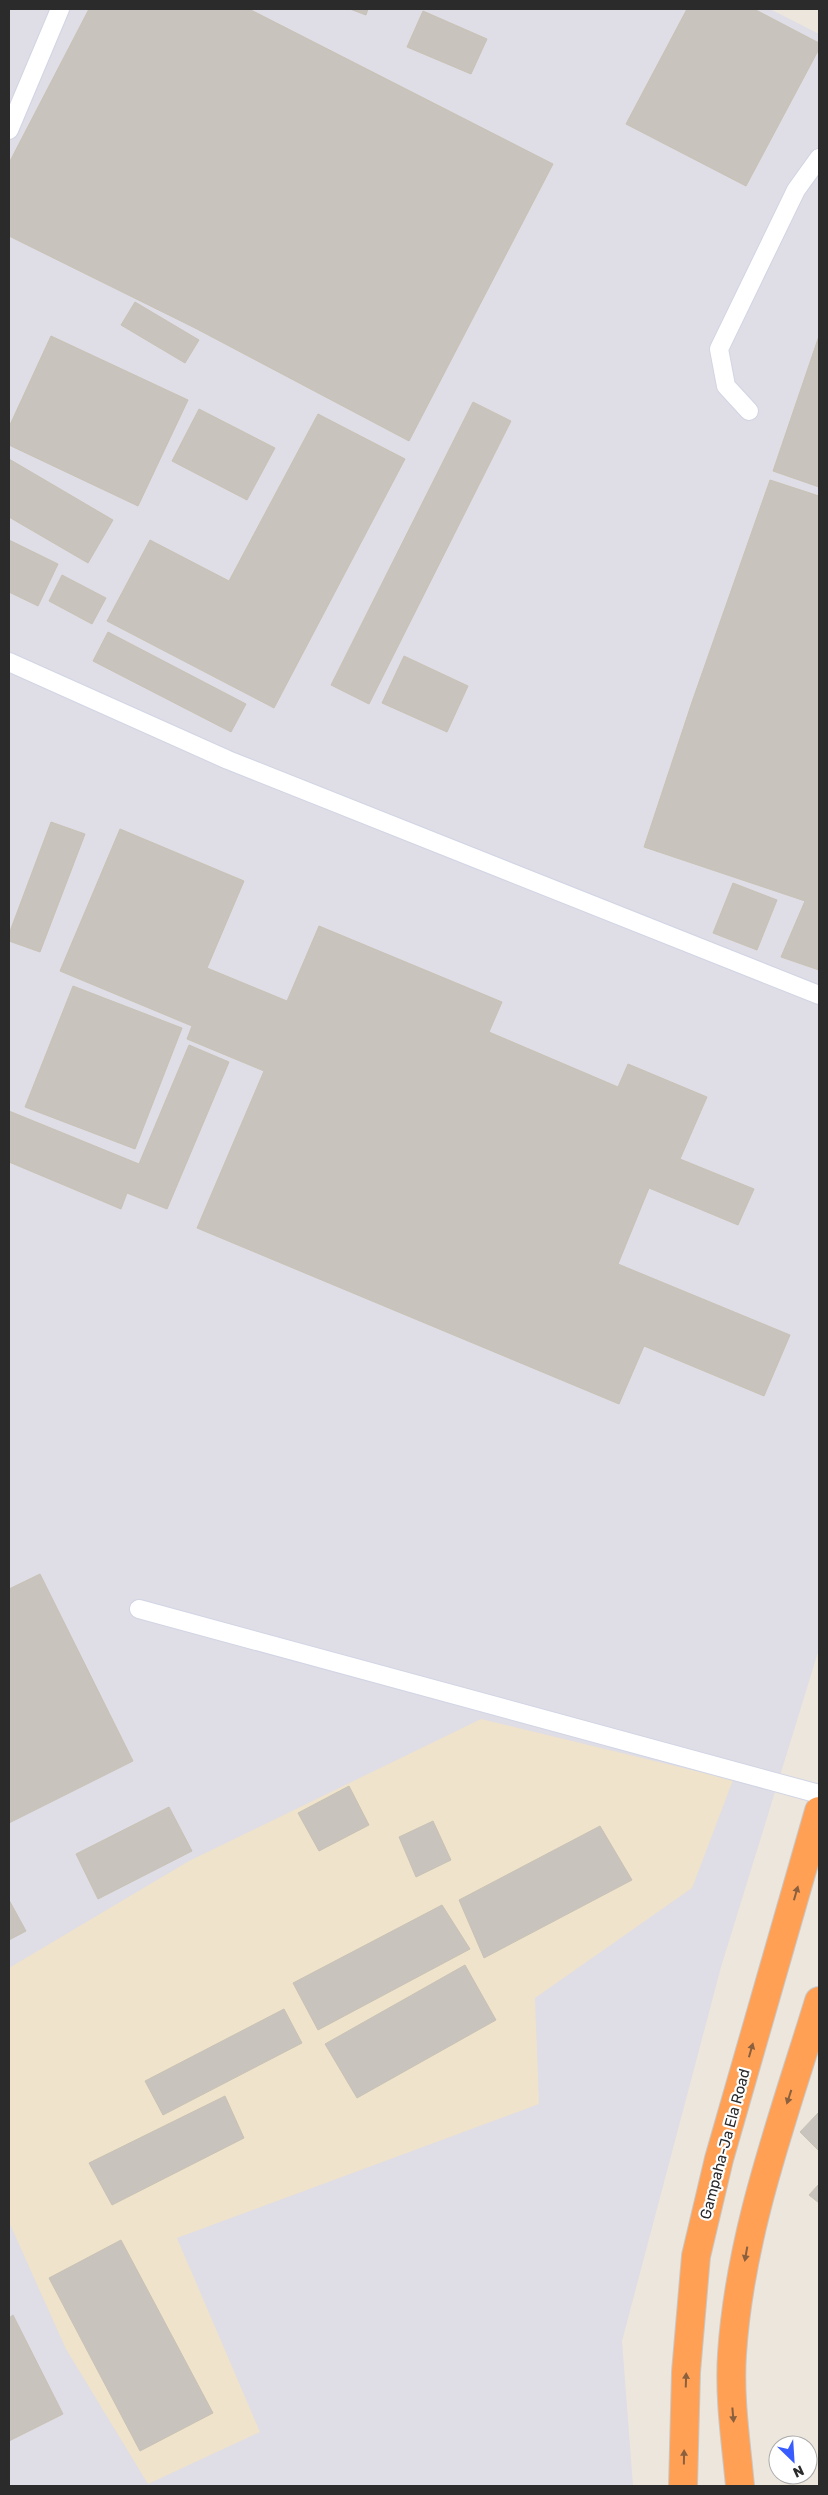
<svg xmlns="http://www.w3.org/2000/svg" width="828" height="2495" font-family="Rubik,sans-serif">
	<rect width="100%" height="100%" fill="#ede6dc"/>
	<path fill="#dfdde5" d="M9,9H770L819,34V1649L721,1967L622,2341L633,2486H9Z"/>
	<path fill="#efe3cb" d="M481,1719L733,1780L692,1888L535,1998L539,2104L177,2238L260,2432L148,2484L66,2349L9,2222V1968L189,1861Z"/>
	<g fill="#c8c3bc" stroke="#c8c2b6">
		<path d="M89,9H249L553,164L409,441L195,328L9,236V163Z"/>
		<path d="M350,9H368L366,15Z"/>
		<path d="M687,9H754L819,43V49L746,186L626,124Z"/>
		<path d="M423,11L487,39L471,74L407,47Z"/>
		<path d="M135,302L199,340L185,363L121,325Z"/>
		<path d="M51,336L188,400L138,506L9,445V427Z"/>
		<path d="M819,336V487L773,471Z"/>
		<path d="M473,402L511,421L369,704L331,685Z"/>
		<path d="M199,409L275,448L247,500L172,461Z"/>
		<path d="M318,414L405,459L274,708L107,621L150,540L229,581Z"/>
		<path d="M9,459L113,520L88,563L9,517Z"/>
		<path d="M770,480L819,496V970L781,957L805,901L644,847L692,702Z"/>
		<path d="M9,540L58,564L38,606L9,592Z"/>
		<path d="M62,575L106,598L92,624L49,601Z"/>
		<path d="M108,632L246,704L231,732L93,661Z"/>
		<path d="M404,656L468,686L447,732L382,703Z"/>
		<path d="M51,822L85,834L40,952L9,941V934Z"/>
		<path d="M120,829L244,881L207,968L287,1001L319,926L502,1002L489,1032L618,1087L628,1064L707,1097L680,1159L754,1189L738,1225L649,1188L618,1264L790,1335L764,1396L644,1346L619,1404L197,1228L264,1071L187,1039L192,1026L60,971Z"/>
		<path d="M733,883L777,900L757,950L713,933Z"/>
		<path d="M73,986L182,1028L135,1149L25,1107Z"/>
		<path d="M189,1045L229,1062L167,1209L127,1193L121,1209L9,1162V1111L139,1164Z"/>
		<path d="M40,1574L133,1761L9,1823V1589Z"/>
		<path d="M349,1786L369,1825L319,1851L298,1813Z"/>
		<path d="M169,1807L192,1851L98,1899L76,1854Z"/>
		<path d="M433,1821L451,1860L416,1877L399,1837Z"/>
		<path d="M600,1826L632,1880L484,1958L459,1900Z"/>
		<path d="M9,1900L26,1931L9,1940Z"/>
		<path d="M442,1905L470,1949L318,2030L293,1983Z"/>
		<path d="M465,1965L496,2020L357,2098L325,2044Z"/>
		<path d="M284,2009L302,2043L163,2115L145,2081Z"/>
		<path d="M225,2096L244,2138L112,2205L89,2163Z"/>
		<path d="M819,2112V2151L800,2132Z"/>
		<path d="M819,2184V2203L809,2195Z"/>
		<path d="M121,2240L213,2413L140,2451L49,2278Z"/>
		<path d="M13,2315L63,2414L9,2441V2318Z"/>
	</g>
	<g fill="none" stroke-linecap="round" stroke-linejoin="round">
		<g stroke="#d1d5e4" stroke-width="20">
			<g id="lane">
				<path d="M9,130L60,9"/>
				<path d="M749,411L726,386L719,349L796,190L819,158"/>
				<path d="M9,662L228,760L819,995"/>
				<path d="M139,1609L819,1794"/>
			</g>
		</g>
		<g stroke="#c8c8c8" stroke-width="30">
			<g id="highway">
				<path d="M683,2486L686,2372L696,2256L719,2159L819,1811"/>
				<path d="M740,2486C736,2442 729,2398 732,2354C740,2232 784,2116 819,2001"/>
			</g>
		</g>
		<use href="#lane" stroke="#fff" stroke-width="18"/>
		<use href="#highway" stroke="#ffa055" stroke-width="28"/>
	</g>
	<defs><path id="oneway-solid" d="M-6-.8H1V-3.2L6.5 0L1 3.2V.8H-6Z" transform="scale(1.25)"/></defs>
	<g fill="#8a603e">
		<use href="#oneway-solid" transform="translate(796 1893) rotate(-74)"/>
		<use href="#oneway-solid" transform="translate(751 2050) rotate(-74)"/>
		<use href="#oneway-solid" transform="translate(789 2097) rotate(108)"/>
		<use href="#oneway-solid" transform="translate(746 2254) rotate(100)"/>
		<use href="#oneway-solid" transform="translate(686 2380) rotate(-88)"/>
		<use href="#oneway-solid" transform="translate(733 2415) rotate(85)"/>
		<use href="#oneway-solid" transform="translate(684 2457) rotate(-89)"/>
	</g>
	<g text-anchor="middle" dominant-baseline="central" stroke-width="4.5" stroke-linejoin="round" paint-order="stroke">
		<g font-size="15" fill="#2b2b2b" stroke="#fff">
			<text transform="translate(725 2144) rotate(-75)">Gampaha-Ja Ela Road</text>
		</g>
	</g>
	<rect width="828" height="2495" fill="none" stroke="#2b2b2b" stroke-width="20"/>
	<g transform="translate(793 2460) rotate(155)"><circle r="24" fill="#ffffff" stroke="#aaaaaa"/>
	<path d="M0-4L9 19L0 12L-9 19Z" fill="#385cfe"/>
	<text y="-8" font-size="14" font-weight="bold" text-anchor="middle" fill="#2b2b2b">N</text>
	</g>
</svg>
